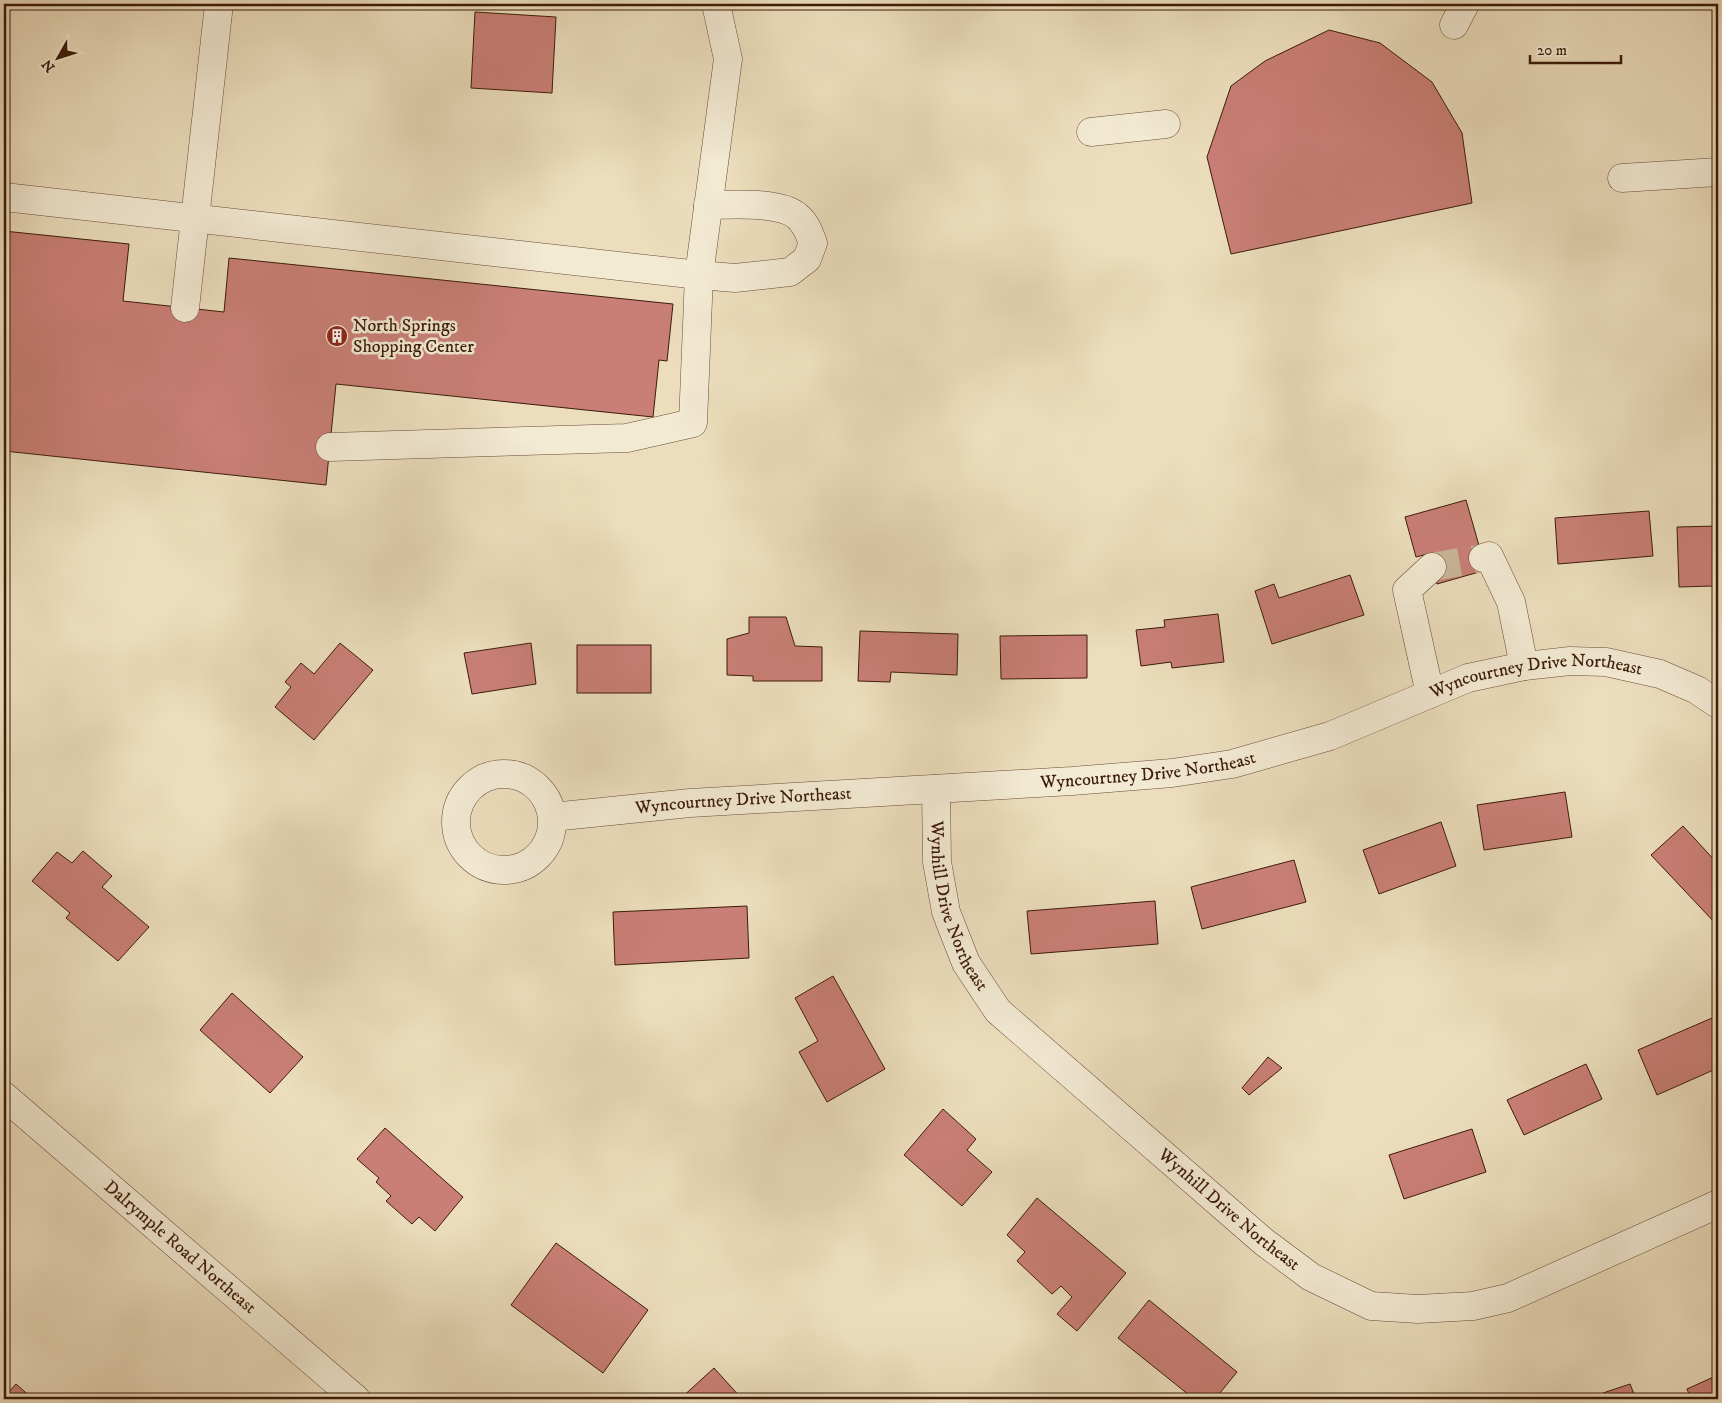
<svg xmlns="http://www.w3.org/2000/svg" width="1722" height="1403" font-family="'IM FELL DW Pica',serif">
	<rect width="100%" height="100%" fill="#ecdebd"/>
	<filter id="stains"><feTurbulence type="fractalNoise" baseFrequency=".004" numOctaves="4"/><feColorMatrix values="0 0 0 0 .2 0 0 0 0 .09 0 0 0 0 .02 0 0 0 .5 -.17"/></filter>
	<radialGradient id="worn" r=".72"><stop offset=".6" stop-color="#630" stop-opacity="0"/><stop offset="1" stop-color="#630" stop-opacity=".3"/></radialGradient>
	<g fill="#c97f77" stroke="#3c1b09">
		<path d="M475,12L556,17L552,93L471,88Z"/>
		<path d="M1329,30L1380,43L1432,82L1462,133L1472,203L1231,254L1207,157L1231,86L1265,61Z"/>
		<path d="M4,231L129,244L123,301L224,312L229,258L673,304L667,361L659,360L653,417L336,384L326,485L4,451Z"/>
		<path d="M1466,500L1486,570L1437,584L1428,554L1416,557L1405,517Z"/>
		<path d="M1649,511L1653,556L1558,564L1555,518Z"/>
		<path d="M1718,526V561H1713L1714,586L1679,587L1677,527Z"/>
		<path d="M1350,575L1364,615L1272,644L1255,591L1274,584L1279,598Z"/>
		<path d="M1218,614L1224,662L1172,668L1171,662L1141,666L1136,630L1165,627L1164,620Z"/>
		<path d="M749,617H786L795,646L822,647V681H753V676L727,675V639L749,633Z"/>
		<path d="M860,631L958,634L957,675L891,672L890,682L858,681Z"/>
		<path d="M1087,635V678L1001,679L1000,636Z"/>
		<path d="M340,643L373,670L314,740L275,707L291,687L285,682L301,663L314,674Z"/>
		<path d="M531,643L536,684L472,694L464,653Z"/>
		<rect x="577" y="645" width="74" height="48"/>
		<path d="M1565,792L1572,837L1484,850L1477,805Z"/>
		<path d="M1441,822L1456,866L1379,894L1363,850Z"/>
		<path d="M1683,826L1718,864V921L1716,924L1651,855Z"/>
		<path d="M83,851L112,876L102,887L149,927L118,961L66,918L70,913L32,881L57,852L72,863Z"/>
		<path d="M1294,860L1306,902L1202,929L1191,887Z"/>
		<path d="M1155,901L1158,944L1031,954L1027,911Z"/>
		<path d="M747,906L749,958L615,965L613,912Z"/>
		<path d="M833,976L885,1069L827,1102L799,1052L818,1041L795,998Z"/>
		<path d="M232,993L303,1057L270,1093L200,1030Z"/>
		<path d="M1712,1018L1718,1032V1068L1657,1095L1638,1050Z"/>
		<path d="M1268,1057L1282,1068L1249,1095L1242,1088Z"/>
		<path d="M1586,1064L1602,1099L1524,1135L1507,1100Z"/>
		<path d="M943,1109L976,1139L967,1150L992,1172L962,1206L904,1155Z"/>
		<path d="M385,1128L463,1197L435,1231L419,1217L412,1224L386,1201L391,1196L376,1182L379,1178L357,1159Z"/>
		<path d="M1472,1129L1486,1172L1404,1199L1389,1155Z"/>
		<path d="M1037,1198L1126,1273L1077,1331L1057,1314L1072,1297L1061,1286L1052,1294L1017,1261L1025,1252L1007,1235Z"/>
		<path d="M556,1243L648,1310L603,1373L511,1305Z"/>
		<path d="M1149,1300L1237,1372L1215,1399H1194L1118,1338Z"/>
		<path d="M714,1368L742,1399H680Z"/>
		<path d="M1718,1375V1399H1691L1687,1389Z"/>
		<path d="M16,1384L33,1399H4V1394L6,1395Z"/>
		<path d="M1630,1384L1636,1399H1605L1603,1393Z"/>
	</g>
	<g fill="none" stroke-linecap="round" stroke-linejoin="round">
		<path stroke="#c9b799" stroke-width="28" stroke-dasharray="28 14" stroke-linecap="butt" d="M1432,567L1483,558"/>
		<g stroke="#684c36" stroke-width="29">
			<g id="minor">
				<path d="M1454,25L1465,4"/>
				<path d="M1091,132L1166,124"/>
				<path d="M1622,178L1718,172"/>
				<path d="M4,197L699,275L728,59L716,4"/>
				<path d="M185,308L219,4"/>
				<path d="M330,447L627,438L693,423L699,275L735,278L790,272L807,259L813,243C809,233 806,223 797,216C780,201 731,205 708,205"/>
				<path d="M1483,558L1489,556L1511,602L1524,666"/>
				<path d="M1430,694L1407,590L1432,567"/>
				<circle cx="504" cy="822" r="48"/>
				<path id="s1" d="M936,789L937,862L946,912L966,963L998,1011L1264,1242L1311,1277L1371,1306L1418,1309L1473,1306L1508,1298L1718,1204"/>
				<path id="s2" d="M552,817L690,803L1072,781L1172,773L1232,764L1330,736L1468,678L1524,666L1570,661L1606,662L1660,674L1697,690L1718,704"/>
				<path id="s3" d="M4,1096L356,1399"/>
			</g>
		</g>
		<use href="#minor" stroke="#f3ead4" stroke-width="28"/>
	</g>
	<defs>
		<g id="building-disc" transform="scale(1.125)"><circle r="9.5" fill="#8f2418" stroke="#f3ead4"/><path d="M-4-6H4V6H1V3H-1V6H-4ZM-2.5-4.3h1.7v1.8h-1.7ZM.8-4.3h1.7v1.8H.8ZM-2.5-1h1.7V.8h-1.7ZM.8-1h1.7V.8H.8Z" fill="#fff"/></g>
	</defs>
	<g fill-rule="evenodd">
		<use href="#building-disc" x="337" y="336"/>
	</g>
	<g text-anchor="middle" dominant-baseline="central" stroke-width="5" stroke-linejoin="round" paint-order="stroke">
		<g font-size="18" fill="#3c1b09" stroke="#f3ead4" text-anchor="start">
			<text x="353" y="326">North Springs<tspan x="353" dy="21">Shopping Center</tspan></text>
		</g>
		<g font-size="18" fill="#3c1b09" stroke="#f3ead4">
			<text stroke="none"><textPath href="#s2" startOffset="1002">Wyncourtney Drive Northeast</textPath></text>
			<text stroke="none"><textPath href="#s2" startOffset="598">Wyncourtney Drive Northeast</textPath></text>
			<text stroke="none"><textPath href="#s2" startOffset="192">Wyncourtney Drive Northeast</textPath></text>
			<text stroke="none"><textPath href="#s1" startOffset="121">Wynhill Drive Northeast</textPath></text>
			<text stroke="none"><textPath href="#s1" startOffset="541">Wynhill Drive Northeast</textPath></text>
			<text stroke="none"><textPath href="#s3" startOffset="232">Dalrymple Road Northeast</textPath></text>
		</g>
	</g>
	<rect width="1722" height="1403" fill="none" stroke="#ecdebd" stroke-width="20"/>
	<rect x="5" y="5" width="1712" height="1393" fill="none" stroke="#3c1b09" stroke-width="2.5"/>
	<rect x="10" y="10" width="1702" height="1383" fill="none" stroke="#3c1b09"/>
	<g transform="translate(58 58) rotate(231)" stroke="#f3ead4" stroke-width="4" paint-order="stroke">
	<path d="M0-4L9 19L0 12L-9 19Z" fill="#3c1b09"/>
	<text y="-8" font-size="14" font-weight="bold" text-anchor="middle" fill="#3c1b09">N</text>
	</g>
	<path d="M1530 55v8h91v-8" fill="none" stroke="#3c1b09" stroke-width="2.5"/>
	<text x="1537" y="55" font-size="15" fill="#3c1b09" stroke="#f3ead4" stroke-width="4" paint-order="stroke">20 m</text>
	<rect width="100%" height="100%" filter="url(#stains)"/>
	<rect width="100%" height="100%" fill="url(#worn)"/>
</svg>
